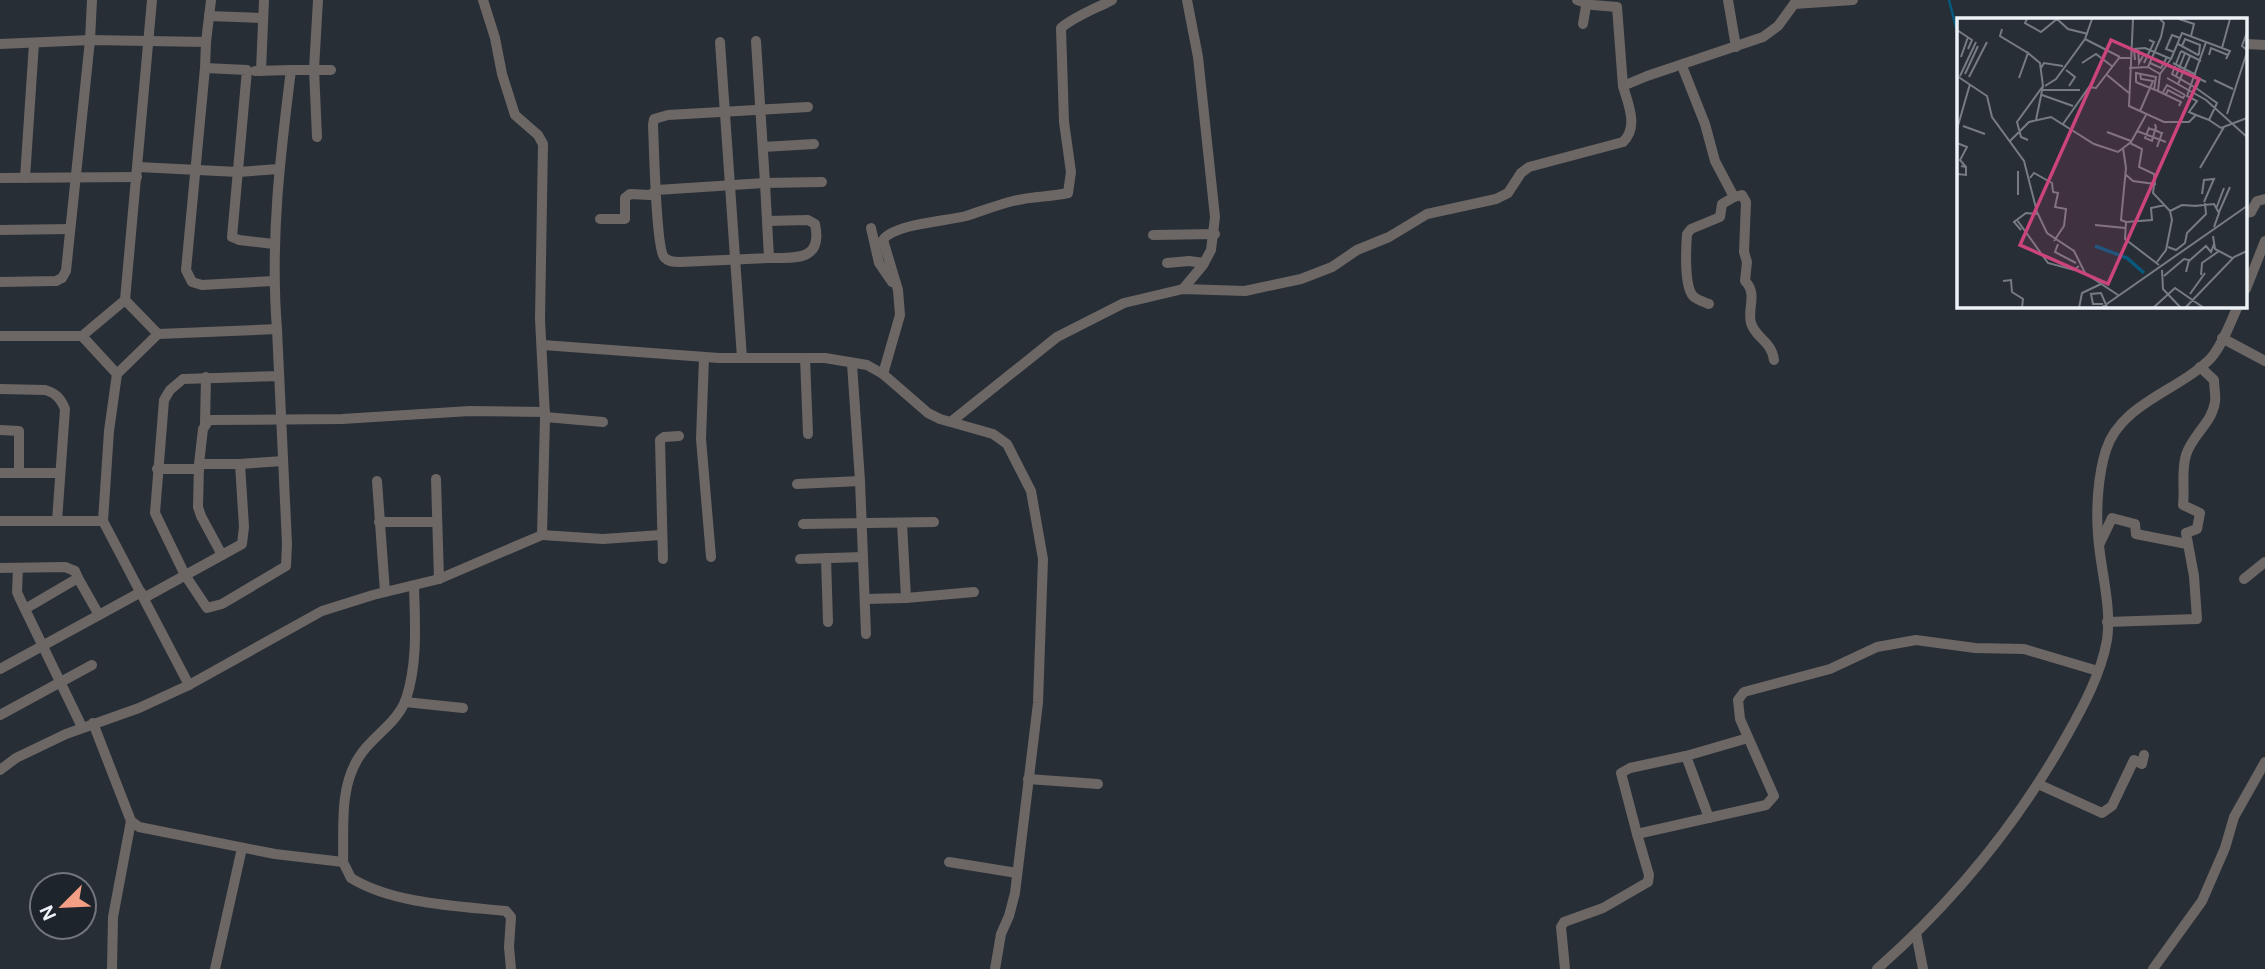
<svg xmlns="http://www.w3.org/2000/svg" width="2265" height="969" font-family="'DM Sans',sans-serif">
	<rect width="100%" height="100%" fill="#282e36"/>
	<g fill="none" stroke-linecap="round" stroke-linejoin="round">
		<g stroke="#07597e" stroke-width="2.5">
			<path d="M1949,0L1959,39"/>
			<path d="M1959,90V102"/>
		</g>
		<g stroke="#6c6664" stroke-width="10">
			<path d="M1577,0L1593,5L1617,7L1623,86"/>
			<path d="M1728,0L1736,47"/>
			<path d="M1794,4L1853,0"/>
			<path d="M209,16L262,18"/>
			<path d="M1583,24L1587,0"/>
			<path d="M756,41L765,183L822,182"/>
			<path d="M206,42L205,68L247,70L232,237L239,240L274,244"/>
			<path d="M720,42L742,358"/>
			<path d="M0,44L90,40L206,42L211,0"/>
			<path d="M2246,44L2265,45"/>
			<path d="M1682,66L1705,124L1715,161L1734,197L1742,195L1746,202L1744,252L1747,262L1745,281C1758,294 1747,308 1751,323C1756,339 1771,340 1774,360"/>
			<path d="M205,68L186,270L192,282L202,285L273,281"/>
			<path d="M255,71L291,70"/>
			<path d="M261,71L264,0"/>
			<path d="M317,137L314,69L318,0"/>
			<path d="M763,147L814,144"/>
			<path d="M138,167L238,172L279,169"/>
			<path d="M0,178L137,177"/>
			<path d="M25,178L34,43"/>
			<path d="M2246,213L2251,212L2257,201L2265,199"/>
			<path d="M600,219H625V198L630,194L650,195L657,190L765,183L769,258L680,262C674,262 668,262 664,257C656,247 654,145 653,125L654,119L668,115L808,107"/>
			<path d="M767,221L808,220L815,224C823,261 796,258 769,258"/>
			<path d="M871,228L879,263L892,282"/>
			<path d="M0,230L70,229"/>
			<path d="M1153,235L1215,234"/>
			<path d="M1167,263L1189,261L1204,263"/>
			<path d="M0,282L56,281L62,278L66,271L90,40L92,0"/>
			<path d="M1183,289L1203,265L1211,250L1215,217L1198,57L1187,0"/>
			<path d="M2246,289L2265,241"/>
			<path d="M125,300L152,0"/>
			<path d="M1709,304C1704,302 1697,300 1693,296C1684,286 1686,248 1687,234L1691,229L1720,217L1722,204L1734,197"/>
			<path d="M277,329C270,242 280,157 291,70H331"/>
			<path d="M0,336H82L117,374L109,431L103,521"/>
			<path d="M82,336L125,300L158,334"/>
			<path d="M2222,338L2265,361"/>
			<path d="M543,345L719,358H825L867,365L883,374L928,413L940,419L993,434L1007,444L1031,491L1043,559L1038,703L1015,893L1009,916L1001,934L995,969"/>
			<path d="M704,358L701,439L711,557"/>
			<path d="M805,358L808,434"/>
			<path d="M852,364L860,481L866,634"/>
			<path d="M117,374L158,334L277,329L287,544L286,566L222,604L207,608L185,575L155,513L164,400L170,390L183,379L279,376"/>
			<path d="M883,374L900,315L898,290L883,240C893,224 947,221 966,216C982,211 997,205 1013,201C1032,196 1050,197 1068,193L1071,172L1064,122L1061,28C1075,16 1095,9 1112,0"/>
			<path d="M0,389L45,390C56,393 61,399 65,409L57,521"/>
			<path d="M545,417L603,422"/>
			<path d="M952,421L1057,337L1124,303L1183,289L1245,291L1301,279L1332,267L1357,250L1389,237L1427,214L1496,199L1508,193L1521,173L1529,167L1623,142C1639,127 1628,104 1623,86L1647,76L1763,37L1778,26L1797,0"/>
			<path d="M205,424L206,377"/>
			<path d="M0,430L19,431V473"/>
			<path d="M199,464L198,507L201,516L222,555"/>
			<path d="M240,464L283,461"/>
			<path d="M157,469H199"/>
			<path d="M0,473H60"/>
			<path d="M436,479L439,579"/>
			<path d="M377,481L385,592"/>
			<path d="M797,484L860,481"/>
			<path d="M0,521H103L189,685"/>
			<path d="M379,522H437"/>
			<path d="M803,524L934,522"/>
			<path d="M542,535L603,539L661,535"/>
			<path d="M2099,545L2112,518L2135,524L2136,534L2187,544"/>
			<path d="M826,558L828,622"/>
			<path d="M663,559L660,440L664,437L679,436"/>
			<path d="M800,559L863,557"/>
			<path d="M0,568L65,567L75,571L78,578"/>
			<path d="M18,568L17,592L20,599L82,727"/>
			<path d="M2244,579L2265,562"/>
			<path d="M144,598L242,544L244,527L240,464H199L203,429L209,420L342,419L470,411L545,412"/>
			<path d="M906,598L974,592"/>
			<path d="M865,599L906,598L902,523"/>
			<path d="M99,615L141,592"/>
			<path d="M2107,622L2197,619L2194,576L2186,533L2197,529L2200,513L2183,505C2185,488 2181,472 2186,455C2192,435 2212,423 2215,402C2216,395 2214,387 2214,380L2200,367"/>
			<path d="M0,669L99,615L78,578L25,609"/>
			<path d="M405,702L463,708"/>
			<path d="M0,715L92,665"/>
			<path d="M93,723L131,821L139,827L275,854L343,862L351,878C393,904 458,906 506,911L511,917L509,947L511,969"/>
			<path d="M0,770L16,758L66,734L139,708L189,685L322,611L373,595L439,579L542,535L545,417L540,319L543,144L538,135L515,115L502,74L495,38L483,0"/>
			<path d="M1028,779L1098,784"/>
			<path d="M2038,784L2102,813L2112,806L2134,760L2142,764L2144,755"/>
			<path d="M1709,818L1686,756L1748,738"/>
			<path d="M1637,834L1621,773L1630,768L1686,756"/>
			<path d="M343,862C344,827 339,788 359,757C372,736 397,724 406,699C418,663 415,623 414,586"/>
			<path d="M949,862L1017,873"/>
			<path d="M1916,933L1923,969"/>
			<path d="M112,969L113,917L131,821"/>
			<path d="M215,969L242,848"/>
			<path d="M1565,969L1561,927L1564,922L1603,908L1648,882L1649,875L1637,834L1766,805L1774,796L1740,719L1738,700L1744,692L1830,669L1877,647L1916,640L1975,648L2024,649L2098,671"/>
			<path d="M1877,969C1952,903 2017,824 2066,737C2083,707 2101,674 2107,640C2112,605 2100,569 2098,534C2096,509 2098,475 2106,450C2121,403 2179,391 2211,358C2223,344 2230,323 2238,306"/>
			<path d="M2153,969L2202,901L2225,848L2234,817L2265,762"/>
		</g>
	</g>
	<g transform="translate(1957 18)">
		<rect width="290" height="290" fill="#282e36"/>
		<path fill="none" stroke="#07597e" stroke-width="3.5" d="M138,228L170,240L187,255"/>
		<path fill="none" stroke="#777c83" stroke-width="2" d="M70,1L68,5L84,14L100,1M100,1L111,11L131,16M176,1L172,88L207,104H232L239,97L252,102L260,85L239,70M222,1L237,6L234,18M45,11L43,18L71,35M0,12L15,22L11,31M290,14L285,28L290,32M128,21L163,39M249,24L273,33L269,41M221,26L241,37L242,36L243,27L228,21L225,28M181,30L182,45L186,38M265,30L273,1M224,33L215,56L239,70L243,61L249,64M224,33L244,43M217,34L209,31L215,17L223,20M252,37L254,30L271,37M4,39L11,19M214,41L225,15L249,24L230,78L240,83L232,94L239,97M178,42L177,31L188,30L214,41L203,56L191,49M125,45L139,36L156,49M187,45L197,24L192,22M193,45L204,50L210,39M216,45L239,57M84,50L87,45L106,48M172,50L191,49L204,19L207,5L203,1M109,52L118,59L112,68M183,55L184,61L196,63L183,93M8,56L21,28M150,57L172,75M0,58L30,78L35,99L67,143L80,194L90,215L117,233L128,255L161,277M3,58L19,24M219,58L228,35M12,59L30,24M62,60L71,35L83,45L86,68M210,60L249,82L290,119M257,62L276,71M221,66L233,38M88,68L99,61L128,21L135,1M197,71L199,59L179,55V64L181,65L201,73L203,56M85,72H123M201,73L224,84L222,88M206,74L210,67L228,77M209,76L211,72L226,80L228,77M85,77L116,88M270,96L290,34M252,102L264,110L290,100M106,106L132,69L139,70L162,40H173M198,106L199,110L198,112L195,123L188,120L192,110L193,111L198,112L204,115H205L200,129M6,108L28,116M0,111L13,66M180,113L209,124M150,114L174,123M71,122L64,119L60,104L86,68L79,102M52,124L72,104L94,99L137,126L161,134L174,124L189,97M0,125L10,129L3,142L9,149M166,130L169,150L164,202L169,204L168,221L202,247M243,150L267,109M61,153V177M0,156L9,157V149L4,148M168,156L176,163L198,166L197,156L182,149L185,131L173,125M73,160L77,155L95,165L96,174L101,175L98,189L109,191L107,208L97,223M197,167L196,175L213,193L215,202L209,232L200,244M245,176L247,162L257,161L247,184M237,188L257,186L262,195L257,209M259,191L267,170M213,193L225,187L240,188M262,194L273,169M60,202L91,245L117,252L122,248M169,204L195,202L194,190L208,187M138,207L168,210M64,212L57,204L69,195L81,196M256,218L258,231L275,240M101,226L98,234L119,245M211,229L219,232L228,225L230,215L249,196L248,185M232,243L249,228L254,234L257,226M205,252L206,271L224,290M244,257L245,245L262,233M207,258L227,241L232,242L229,254M46,263L54,262L55,274L66,281L65,290M233,276L248,255M146,286H136L134,276L144,275L150,289M122,290L125,275L144,266M144,290L290,188M196,290L218,270L247,290M228,290L277,239L290,233"/>
		<path fill="#cb447a" fill-opacity="0.15" stroke="#cb447a" stroke-width="3.5" d="M154,22L242,61L151,266L63,227Z"/>
		<rect width="290" height="290" fill="none" stroke="#edf2f7" stroke-width="3.5"/>
	</g>
	<g transform="translate(63 906) rotate(246)"><circle r="33" fill="#1e242c" stroke="#71767d" stroke-width="2"/>
	<path d="M0-5L12 26L0 18L-12 26Z" fill="#f39f85"/>
	<text y="-10" font-size="19" font-weight="bold" text-anchor="middle" fill="#edf2f7">N</text>
	</g>
</svg>
